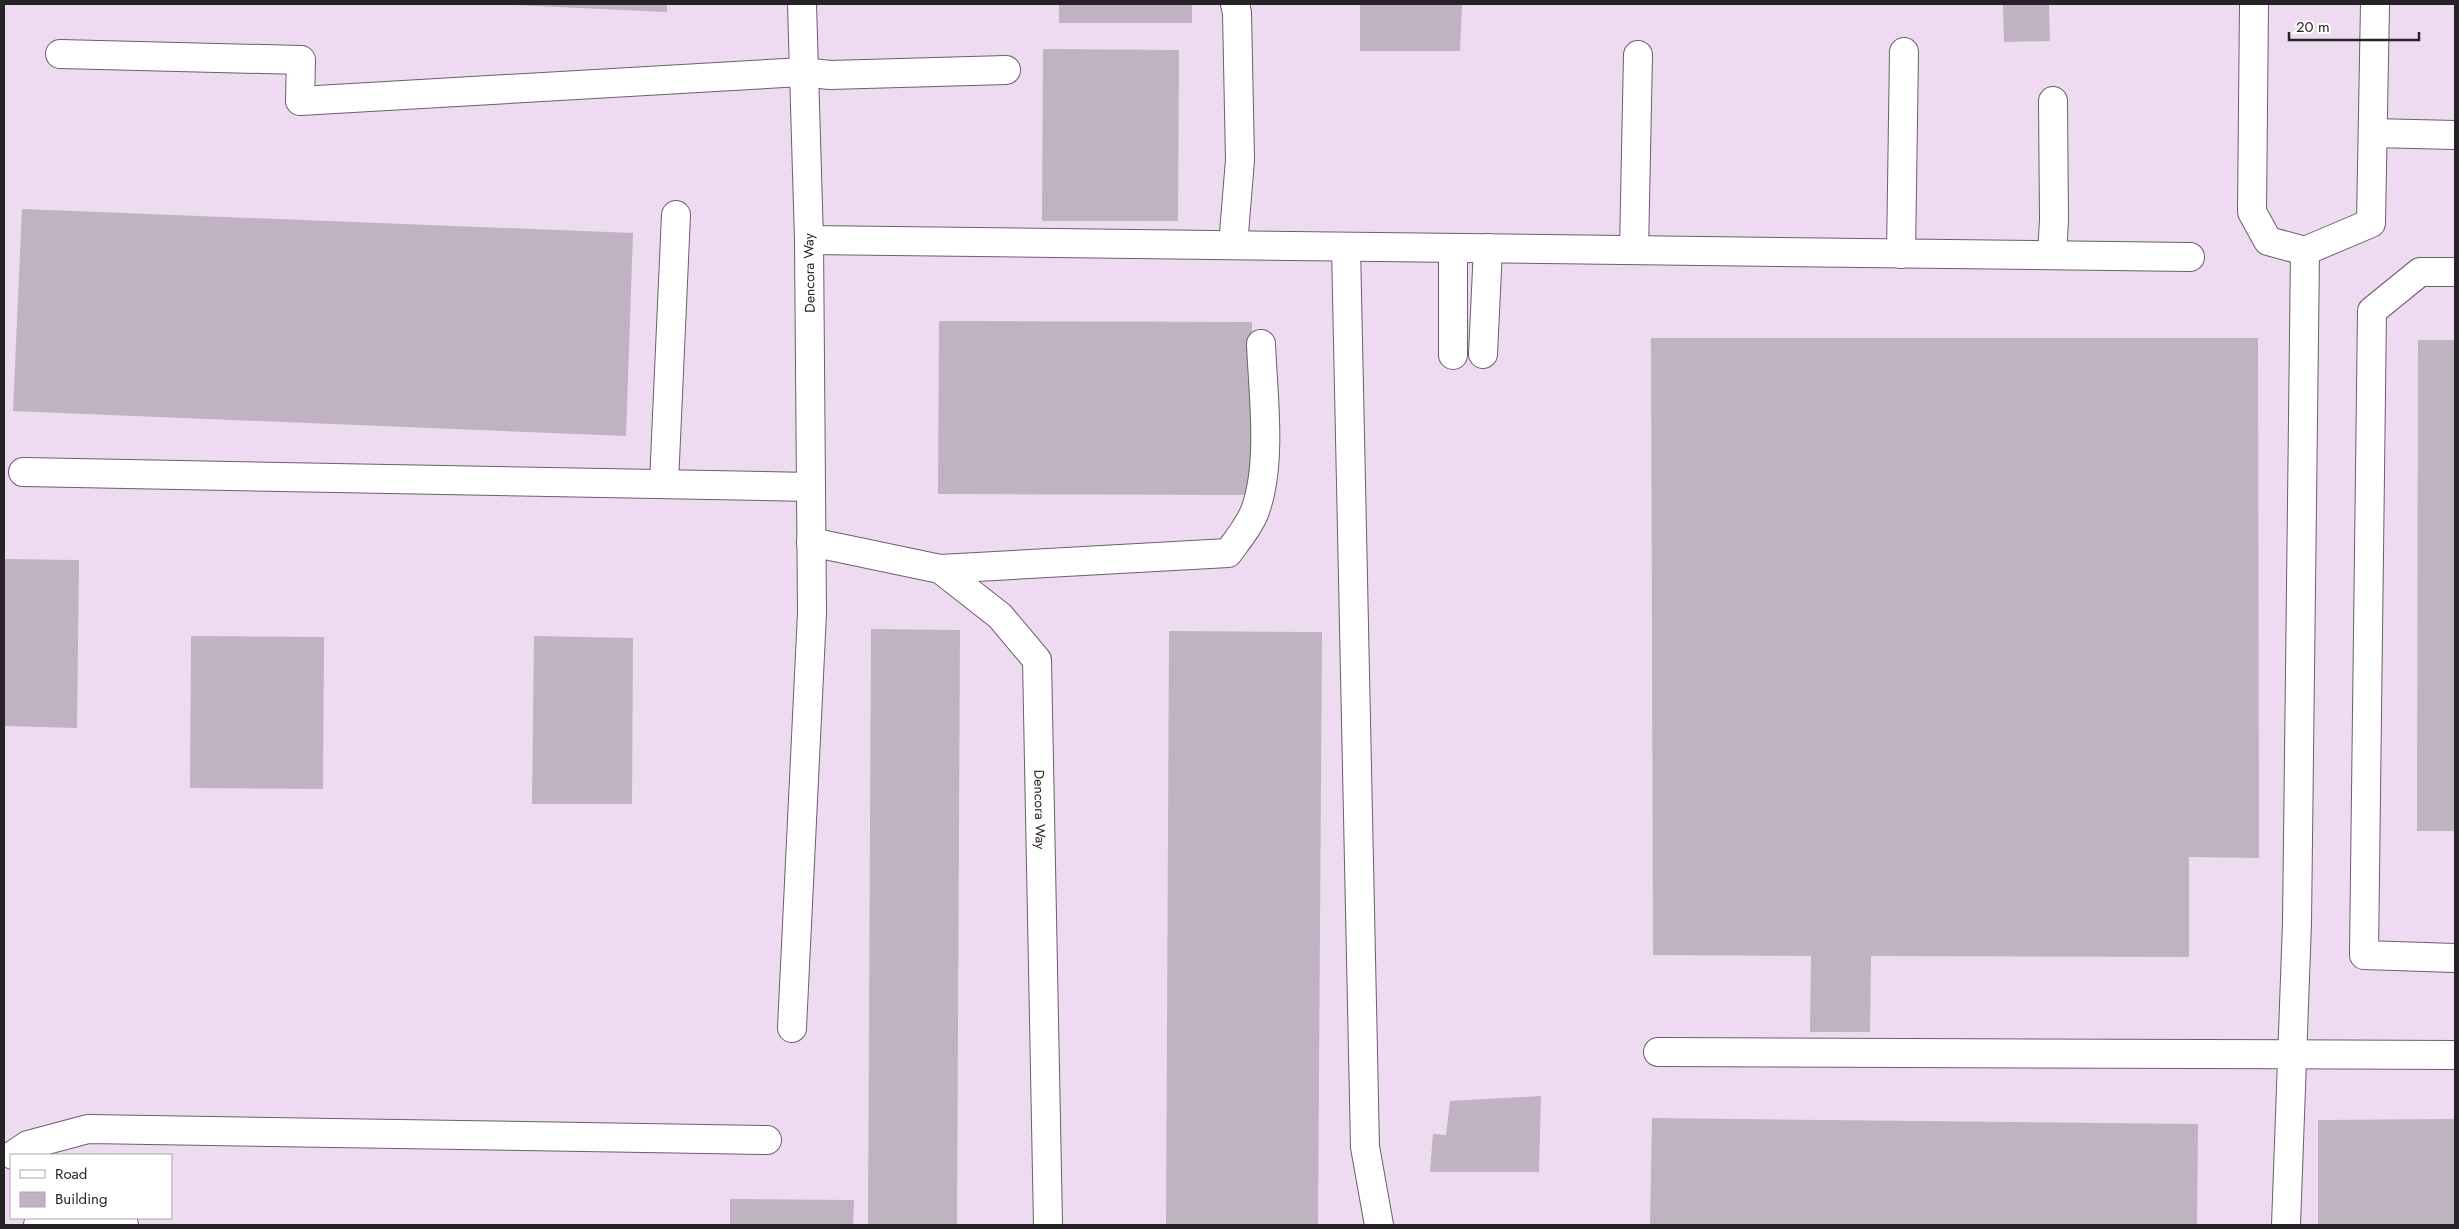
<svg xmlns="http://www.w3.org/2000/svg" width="2459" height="1229" font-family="Jost,sans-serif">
	<rect width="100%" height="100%" fill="#f7e9f9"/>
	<path fill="#efdbf1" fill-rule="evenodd" d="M4,4H2455V1225H4ZM11,1155H171V1218H11Z"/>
	<g fill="#bfb2c1">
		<path d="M491,4H667V12Z"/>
		<rect x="1059" y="4" width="133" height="19"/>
		<path d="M1360,4H1462L1460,51H1360Z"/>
		<path d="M2003,4H2049L2050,41L2004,42Z"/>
		<path d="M1043,49L1179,50L1178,221H1042Z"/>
		<path d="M22,209L633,233L626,436L13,411Z"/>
		<path d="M939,321L1252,322L1251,495L938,494Z"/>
		<path d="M1651,338H2258L2259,858L2189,857V957L1871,956L1870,1032H1810L1811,956L1653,955Z"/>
		<path d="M2418,340H2455V831H2417Z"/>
		<path d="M4,559L79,560L77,728L4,726Z"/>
		<path d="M871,629L960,630L957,1225H868Z"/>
		<path d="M1169,631L1322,632L1318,1225H1166Z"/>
		<path d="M191,636L324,637L323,789L190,788Z"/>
		<path d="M534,636L633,638L632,804H532Z"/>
		<path d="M1541,1096L1539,1172H1430L1433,1134L1446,1135L1450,1101Z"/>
		<path d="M1652,1118L2198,1124L2197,1225H1650Z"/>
		<path d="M2455,1119V1225H2318V1120Z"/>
		<path d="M730,1199L854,1200L853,1225H730Z"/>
	</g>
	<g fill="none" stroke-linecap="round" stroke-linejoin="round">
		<g stroke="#6b5f6c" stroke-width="30">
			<g id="minor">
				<path d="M2254,4L2252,212L2268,241L2305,251L2371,223L2375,4"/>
				<path d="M60,54L301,60L300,101L802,72L830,75L1006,70"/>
				<path d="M2373,133L2455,135"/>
				<path d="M809,240L2190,257"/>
				<path d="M1233,245L1240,160L1237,13L1235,4"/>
				<path d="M1346,247L1365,1147L1379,1225"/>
				<path d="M1453,248V355"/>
				<path d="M1634,250L1638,55"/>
				<path d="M1901,254L1904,52"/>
				<path d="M2052,255L2054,220L2053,101"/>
				<path d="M2455,272H2420L2372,311L2364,955L2455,958"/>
				<path d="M1483,354L1488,248"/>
				<path d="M23,472L811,487"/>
				<path d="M664,483L676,215"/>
				<path id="s1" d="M811,542L940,569L1000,616L1037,660L1048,1225"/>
				<path d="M940,569L1228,553C1238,539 1251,524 1256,508C1272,461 1263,393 1261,344"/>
				<path d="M792,1028L812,613L809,240L802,4"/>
				<path d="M1658,1052L2455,1055"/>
				<path d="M13,1155L28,1145L88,1129L767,1140"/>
				<path d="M38,1225L41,1222L124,1225"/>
				<path d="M2286,1225L2297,923L2305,251"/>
			</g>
		</g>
		<use href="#minor" stroke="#fff" stroke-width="28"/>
	</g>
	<g text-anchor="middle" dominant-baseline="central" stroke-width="4" stroke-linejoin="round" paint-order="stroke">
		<g font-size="14" fill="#272227" stroke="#fff">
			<text transform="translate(809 273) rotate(-91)">Dencora Way</text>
			<text stroke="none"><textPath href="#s1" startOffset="415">Dencora Way</textPath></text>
		</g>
	</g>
	<rect width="2459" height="1229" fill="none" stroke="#272227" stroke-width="10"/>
	<rect x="10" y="1154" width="162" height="65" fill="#ffffff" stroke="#a9a7a9"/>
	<rect x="20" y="1170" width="25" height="8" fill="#ffffff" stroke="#a9a7a9"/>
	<text x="55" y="1179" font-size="15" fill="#272227">Road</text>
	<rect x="20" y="1192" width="25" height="15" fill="#bfb2c1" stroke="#a9a7a9"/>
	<text x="55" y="1204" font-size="15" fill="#272227">Building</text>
	<path d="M2289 32v8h130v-8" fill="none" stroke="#272227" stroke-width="2.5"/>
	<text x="2296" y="32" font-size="15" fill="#272227" stroke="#ffffff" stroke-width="4" paint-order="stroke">20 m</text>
</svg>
